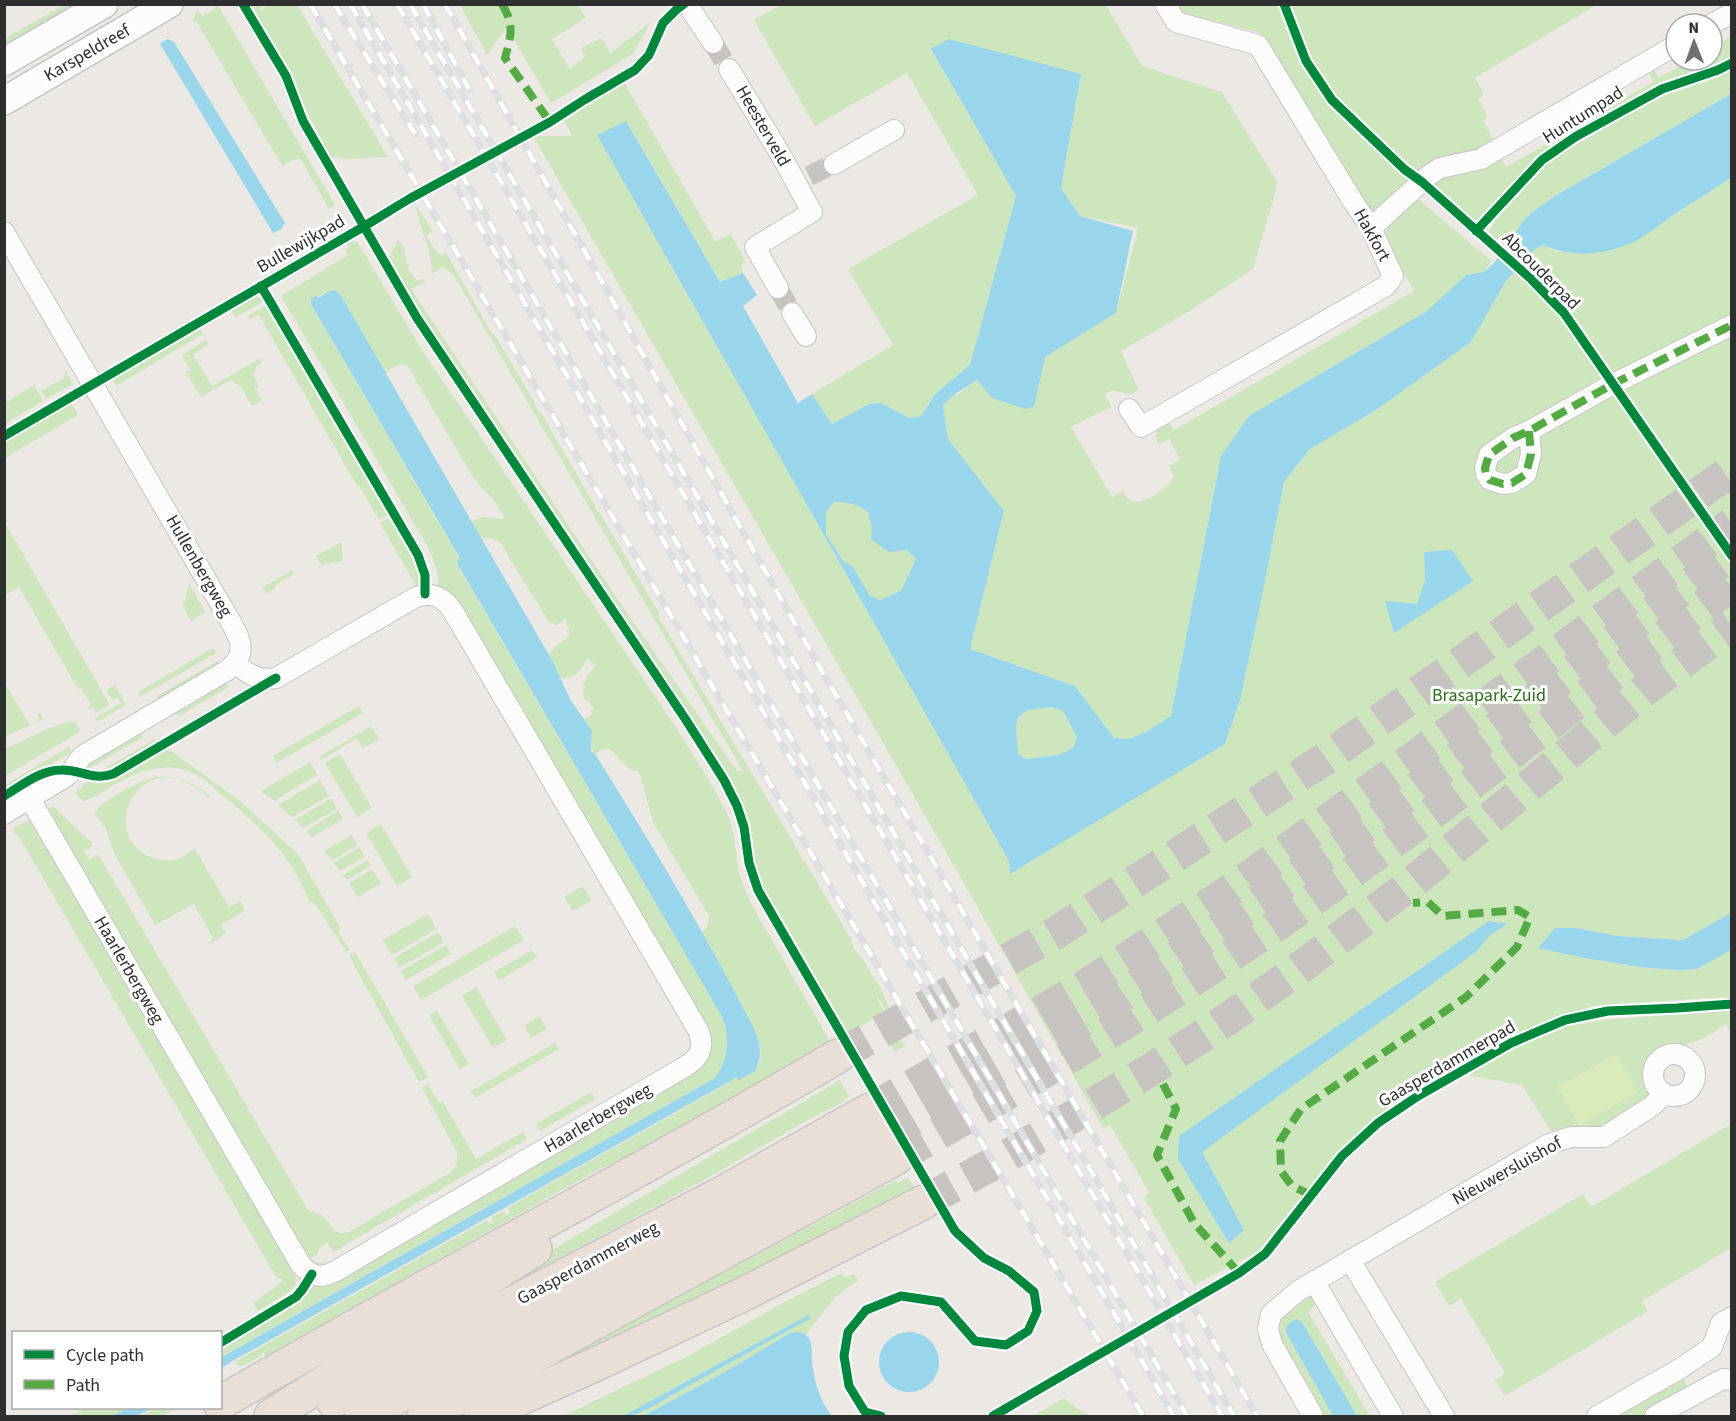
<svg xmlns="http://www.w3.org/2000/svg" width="1736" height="1421" font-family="'Source Sans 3',sans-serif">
	<rect width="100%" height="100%" fill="#ece8e4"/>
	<g fill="#cee6be">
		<path d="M782,4L1106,5L1142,66L1222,92L1278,183L1253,269L1188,312L1121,351L1139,390L1130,394L1111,390L1105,395L1112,407L1071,427L1112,497L1123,491C1125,497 1130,502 1137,502C1145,503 1169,487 1172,479C1174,474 1172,470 1169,466L1180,459L1169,439L1158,444C1154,433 1157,426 1167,420L1174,430L1414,291L1383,236L1390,225L1417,198L1491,261L1484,272L1466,276L1427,311L1249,416L1221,456L1171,717L1146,732L1129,739L1114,738L1075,686L970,649L1004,512L948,439L943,405L955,394L956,396L977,379L1045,357L1116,313L1138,228L1080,216L1061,188L1081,75L931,49L1016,196L970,365L936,393L921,416L909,418L881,403L869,404L832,424L812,394L893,345L848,269L978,195L907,73L815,126L754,20Z"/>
		<path d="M64,5H92L5,56L4,39Z"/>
		<path d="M214,5H218L335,205L329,209L300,158L290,161L283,167L196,21L193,23L195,13L198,10L203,16L216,8Z"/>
		<path d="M249,5H261V12L266,5H297L388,157L348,159L330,157L301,100L288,69Z"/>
		<path d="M460,5H578L586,18L552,39L570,69L585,56L581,48L602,38L610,53L651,22L633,54L551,103L516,43L508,25L487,55Z"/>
		<path d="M1173,5H1596L1475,78L1484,94L1478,99L1488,116L1483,120L1495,144L1382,209L1372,211L1361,206L1269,46L1259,32L1180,13Z"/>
		<path d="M1731,36V58L1698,73L1651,89L1540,155L1481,219L1474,220L1432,185L1433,181L1500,157L1506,167L1555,139L1549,129L1555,126L1561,135L1604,110L1599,100L1604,97L1610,107L1653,82L1648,70L1653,68L1659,78L1690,60H1712V47Z"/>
		<path d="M1731,69V94L1555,196L1531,213L1524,220L1506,247L1489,232L1499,214L1546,163L1657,96L1704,81Z"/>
		<path d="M624,82L715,241L731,234L746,262L741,265L743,273L720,282L627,122L597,135L1009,861L1010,873L1225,744L1263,591L1284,482L1310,449L1379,408L1471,342L1506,281L1536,248L1543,245L1557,252L1635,241L1731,178V915L1683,940L1617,936L1577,928L1539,948L1584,958L1648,968L1680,970L1697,969L1731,949V999L1725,1000L1707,998L1593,1006L1512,1037L1413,1093L1376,1118L1332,1161L1280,1223L1258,1253L1241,1260L1194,1285L1144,1198L1149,1192L1110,1125L1103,1128C916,797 723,466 533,136H572L563,119Z"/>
		<path d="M417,207L433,231L426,236L440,256L446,252L489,329L496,337L535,403L536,408L541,413L594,504L596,509L601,515L659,613V618L799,852L802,860L805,862L851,939C852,948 858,953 863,960C869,968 872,976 878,984C884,992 885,1000 890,1009L886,1011L878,998L877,999L905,1046L895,1052L874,1019L847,1034L763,888L755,863L747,815L734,785L691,716L436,338L389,258L398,239L404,249L409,270L417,281L423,279L425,282L411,289L618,600L737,771H743L453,274L442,267L432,274C432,252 421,231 416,209Z"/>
		<path d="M351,240L358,243L422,350L677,729L710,782L729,817L734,836L739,873L749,900L832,1045L680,1130L594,1172L279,1349L266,1357L263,1352L260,1357L240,1367L236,1361L487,1220L489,1224L493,1222L492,1217L503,1211L506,1215L510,1213L508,1208L521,1200L711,1093L736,1077L739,1079C744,1077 752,1074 756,1069C764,1059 760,1042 755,1031L702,932C707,927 709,924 709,916L653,822L639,772L629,769L610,749H603L595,754C589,747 593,742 592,734C591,729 587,724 584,720L591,715L593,709L589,701L585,700C581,686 585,676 596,666L587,659C580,671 575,682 560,677L549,655L556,645L565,640L570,634L565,618L561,623L557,625L549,622L508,556C504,543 495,536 481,538L472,521L482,517L505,519L496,503L473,477L407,365C398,364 392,367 386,374L339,293C331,287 324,293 317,298L316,295L314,296L311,304L460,559L457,564L721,1015C731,1037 729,1058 715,1078L221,1357V1349L297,1302L316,1284L706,1053L438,589L437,570L429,549L281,296L348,255L345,250L349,247L347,243Z"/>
		<path d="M256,297L261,298L264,301L236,317L231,310Z"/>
		<path d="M267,305L389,514L379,520L359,485L357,486L259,315L250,319L248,316Z"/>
		<path d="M200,328L203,334L116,386L112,379Z"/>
		<path d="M206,340L209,344L193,354L212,386L259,359L262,363L256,366V371L253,375L258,384V389L254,387L262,400L252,406L241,387L230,380L201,397L185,371L188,370L189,372L191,371L182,355Z"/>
		<path d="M66,371L73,384L46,399L41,391L64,378Z"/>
		<path d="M34,385L43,401L5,424V403Z"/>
		<path d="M71,403L78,415L5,458V442Z"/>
		<path d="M834,502C848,502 857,504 868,512L872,529L907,550L916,559L901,591L880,600L870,597L853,567L843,561L826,534V512Z"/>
		<path d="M391,517C403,537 425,563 420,588L418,589L380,523Z"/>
		<path d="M5,523L110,705L96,713L93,708L89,709L88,706L91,704L81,688L78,689L19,587L5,595Z"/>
		<path d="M341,542L343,561L333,562L322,566L316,556Z"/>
		<path d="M293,570V574L277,584L274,589L266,593L263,587Z"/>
		<path d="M189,583L205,612L191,621L183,607Z"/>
		<path d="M213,648L216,653L140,697L138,692Z"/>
		<path d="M217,661L220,666L160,701L157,696Z"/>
		<path d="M4,682L30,725L40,719L37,714L40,713L43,719L5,737Z"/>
		<path d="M225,683L229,687L179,716L177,711Z"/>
		<path d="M115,685L126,705L97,722L95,718L121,703L118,697L113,700L106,690Z"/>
		<path d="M359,706L363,713L276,763L273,756Z"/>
		<path d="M1052,707L1063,711L1077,737L1073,748L1058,755L1026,759L1018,754L1016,726L1019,716L1028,710Z"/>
		<path d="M71,721L76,723L81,731L5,776V749L47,729Z"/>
		<path d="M371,726L379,739L363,748L356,739L321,760L319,757Z"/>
		<path d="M140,733L143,737L87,770L83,769L90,762Z"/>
		<path d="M155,739L158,742L112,768L99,772Z"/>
		<path d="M69,747L72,752L5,791V785Z"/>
		<path d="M167,748L240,801L298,854L341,929L338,931L350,950L346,952L316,905L310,902L293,868L276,845L251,820L211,785L197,775L186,770L170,767L142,771L114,785L97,796L83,801L75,793L88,781C118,784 142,763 167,748Z"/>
		<path d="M340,754L372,808L357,817L325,763Z"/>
		<path d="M310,762L317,775L274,801L261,791Z"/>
		<path d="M156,777C178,776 194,782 210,796L208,797C198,787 182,778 168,778C119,777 110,849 156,858C162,860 169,861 175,860C182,858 189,852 195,849L229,907L240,901L245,911L221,925L226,934L207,945L213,938L194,904L155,925L114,853L106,828L95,814C101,799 141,781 156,777Z"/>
		<path d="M320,780L329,796L292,817L278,805Z"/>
		<path d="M331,798L337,809L303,828L295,820Z"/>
		<path d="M53,806L91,842L93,846L84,852L90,860L98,854L308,1210C313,1212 318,1213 322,1216C333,1223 331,1237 349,1232L451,1172C456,1166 458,1161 457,1152L422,1088L428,1084L439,1103L443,1102L476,1159L523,1132L527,1139L333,1252L327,1242L319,1249L317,1255L310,1258C324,1270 337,1258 350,1251L352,1254L329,1267H312L44,811Z"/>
		<path d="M338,811L343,819L312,837L306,831Z"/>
		<path d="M32,818L295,1268L292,1270L297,1280L294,1287L289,1292L258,1311L253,1303L282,1282L283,1279L277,1278L275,1275L19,837H18L13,829Z"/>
		<path d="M381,824L412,877L397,886L366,833Z"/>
		<path d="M352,835L358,845L332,860L324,851Z"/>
		<path d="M360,847L365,857L340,871L333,863Z"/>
		<path d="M367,860L371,866L347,880L343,875Z"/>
		<path d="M372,869L381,883L358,897L349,883Z"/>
		<path d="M583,886L592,900L573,911L564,897Z"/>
		<path d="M428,914L436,929L392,955L383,940Z"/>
		<path d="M515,926L524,940L421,1000L413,986Z"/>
		<path d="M438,932L444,942L399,968L394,958Z"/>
		<path d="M446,945L451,954L406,980L401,971Z"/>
		<path d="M532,950L537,958L499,980L494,972Z"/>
		<path d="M355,952L428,1077L419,1082L349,956Z"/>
		<path d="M476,987L507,1040L493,1048L462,996Z"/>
		<path d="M1731,1010V1032L1726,1024C1717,1030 1707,1037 1697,1041C1667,1054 1639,1046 1654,1091L1648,1103L1604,1131L1574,1130L1565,1128L1551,1131L1522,1085L1467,1075L1538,1035L1568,1026L1603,1020Z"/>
		<path d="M437,1011L469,1064L460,1069L429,1015Z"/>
		<path d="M540,1016L547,1029L531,1038L524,1026Z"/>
		<path d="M555,1043L559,1049L475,1098L471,1091Z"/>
		<path d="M840,1080L849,1096L842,1103L806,1121L704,1180L405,1341L404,1339L582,1232Z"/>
		<path d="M591,1092L595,1099L540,1131L536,1124Z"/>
		<path d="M1731,1124V1248L1642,1301L1648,1311L1505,1396L1495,1380L1505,1374L1461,1299L1449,1306L1435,1282L1583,1194L1591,1207Z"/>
		<path d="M908,1177L919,1195L566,1360L565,1358L896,1180L897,1183Z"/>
		<path d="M841,1273L845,1277L854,1274L858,1280L833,1299L806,1335L800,1332L790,1333L725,1372L643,1416H563L684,1358L785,1302Z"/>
		<path d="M1306,1294L1313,1296L1319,1301L1308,1312L1370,1416H1357L1302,1322L1296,1319L1286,1332L1333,1416H1322L1279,1343C1274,1316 1287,1309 1306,1294Z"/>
		<path d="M1680,1372L1690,1391L1646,1416H1605Z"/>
		<path d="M1064,1398L1081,1411L1092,1416H1033Z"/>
		<path d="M86,1408H129L112,1416H71Z"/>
		<path d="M156,1408H178L161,1416H141Z"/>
	</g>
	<path fill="#d9eabb" d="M1617,1054L1638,1092L1579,1125L1557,1087Z"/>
	<g fill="#99d6ec" fill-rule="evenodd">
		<path d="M167,39L171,40L174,42L285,223L281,229L273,233L160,44Z"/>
		<path d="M949,39L1081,74L1061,188L1080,216L1133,231L1116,313L1045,357L1034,407L1025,409L992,398L977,380L955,394L943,405L948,439L1004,511L970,649L1075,686L1114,738L1129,739L1146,732L1171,716L1221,456L1249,416L1427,311L1466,275L1484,272L1495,262L1524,220L1531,213L1555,196L1731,94V178C1712,190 1692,203 1672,216C1660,224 1647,235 1634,242C1605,255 1572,258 1543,245L1536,248L1506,281L1471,342L1379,408L1310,449L1284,482L1263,591L1240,700L1225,744L1010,874L1009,861L597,135L626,121L720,282L743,273L757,295L743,306L798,403L812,394L832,424L869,404L881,403L909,418L921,416L936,393L970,365L1016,196L931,49ZM834,502C848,502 857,504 868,512L872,529L871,539L889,552L907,550L916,559L901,591L880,600L870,596L853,567L843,561L826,534V512ZM1052,707L1063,711L1077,737L1073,748L1058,755L1026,759L1018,754L1016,726L1019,716L1028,710Z"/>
		<path d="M334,290L340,294L553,662L570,699L592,731L591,751L595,754C652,845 708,937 756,1033C761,1047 762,1057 755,1071L739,1080L736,1077L732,1080L229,1363L221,1405L220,1358L715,1078C729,1058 731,1037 721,1015L457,563L460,558L311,304V300L316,295L318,298L329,291Z"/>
		<path d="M1452,550L1473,581L1394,633L1385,601L1417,604L1425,580L1424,552Z"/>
		<path d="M1731,913V950L1697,969L1680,970L1648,968L1584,958L1538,948L1555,928H1577L1617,936L1683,940Z"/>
		<path d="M1489,921L1507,924L1489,936L1476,952L1202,1152L1244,1230L1229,1243L1178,1159L1179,1136Z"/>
		<path d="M807,1316H809L810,1319C764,1343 719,1369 674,1394C659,1402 640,1417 623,1416Z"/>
		<path d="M1296,1319L1302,1322L1357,1416H1333L1286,1332L1287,1325Z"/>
		<path d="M797,1332C802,1332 806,1334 809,1338C813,1345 811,1355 812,1362C814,1382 820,1401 832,1416H643L725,1372L790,1333Z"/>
		<circle cx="909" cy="1362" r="30"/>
		<path d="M128,1408H152L137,1416H112Z"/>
	</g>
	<path fill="#ece8e4" d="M235,1360L236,1363L231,1366L228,1373L253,1416H224L220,1408L221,1368Z"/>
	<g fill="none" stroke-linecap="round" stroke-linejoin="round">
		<g stroke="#c6c3c0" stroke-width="20" stroke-dasharray="20 10" stroke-linecap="butt">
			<path d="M713,43L729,69"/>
			<path d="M809,176L834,164"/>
			<path d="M778,288L792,313"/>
		</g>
		<g stroke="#c6c3c0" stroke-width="33" stroke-dasharray="33 16" stroke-linecap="butt">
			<path d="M838,1056L1057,932L1323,760L1732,470"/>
			<path d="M870,1110L1087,985L1228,892L1352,803L1732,524"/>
			<path d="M885,1136L1101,1010L1368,825L1612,641L1732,554"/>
			<path d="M896,1158C1021,1086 1146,1013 1266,932C1426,824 1576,701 1732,585"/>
			<path d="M924,1202L1007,1156L1147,1072L1222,1023L1296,971L1412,883L1646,689L1732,626"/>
		</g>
		<g stroke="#c5c4c5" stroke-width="22">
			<g id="minor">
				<path d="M687,4L713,43"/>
				<path d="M1712,24L1732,13"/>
				<path d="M729,69L782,157L812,212L755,247L778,288"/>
				<path d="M834,164L894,130"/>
				<path d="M1371,228L1428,176L1440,168L1481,159L1676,45"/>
				<path d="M4,232L228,617C240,638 250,654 226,671L82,756L70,773L64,778L4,814"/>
				<path d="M792,313L806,336"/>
				<path d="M1129,409L1141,427L1386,286L1393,276L1371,228L1352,200L1258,45L1176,22L1165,4"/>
				<path d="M1529,431L1531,454L1526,474L1512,483L1503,484L1490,480L1486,474L1485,468L1489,455L1513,438L1529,431L1613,384L1732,325"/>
				<path d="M30,799L301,1265C311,1276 320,1279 334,1272L686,1066C700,1058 705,1046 698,1030L454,613C445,598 434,591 416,597L276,678C259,681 248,675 236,663"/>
				<circle cx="1674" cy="1075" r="21"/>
				<path d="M1350,1260L1444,1416"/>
				<path d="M1314,1281L1393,1416"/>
				<path d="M1313,1416L1272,1344L1268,1329L1271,1314L1298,1291L1549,1144L1571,1137H1604L1652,1106L1664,1094"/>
				<path d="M1597,1416L1681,1368L1712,1347L1721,1323L1732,1317"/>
				<path d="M1655,1416L1723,1379L1732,1380"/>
			</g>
		</g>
		<g stroke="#c5c4c5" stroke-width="30">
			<g id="secondary">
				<path d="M4,62L104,4"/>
				<path d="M4,101L169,4"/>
			</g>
		</g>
		<g stroke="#c6c5c4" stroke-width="36">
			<g id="motorway">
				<path d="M333,1401L465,1328L726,1191L870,1110"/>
				<path d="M220,1403C425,1284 635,1176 838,1056"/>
				<path d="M271,1416L535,1249"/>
				<path d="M362,1416L885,1136"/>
				<path d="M424,1416L896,1158"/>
				<path d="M481,1416L596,1364L744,1294L924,1202"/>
			</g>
		</g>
		<use href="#minor" stroke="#fcfcfb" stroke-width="20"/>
		<use href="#secondary" stroke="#fcfcfb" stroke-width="27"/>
		<use href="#motorway" stroke="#eadfd6" stroke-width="33"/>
		<g stroke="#dfdfe1" stroke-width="7">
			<g id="rail">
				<path d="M310,4L1143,1416"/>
				<path d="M334,4L415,134"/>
				<path d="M350,4L1174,1416"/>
				<path d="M362,4L1187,1416"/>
				<path d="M397,4L1222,1416"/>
				<path d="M410,4L1234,1416"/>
				<path d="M423,4L469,89"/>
				<path d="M445,4L812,654L1257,1416"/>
			</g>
		</g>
		<use href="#rail" stroke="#fff" stroke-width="4.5" stroke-dasharray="14" stroke-linecap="butt"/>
		<g stroke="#54ab44" stroke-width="8" stroke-dasharray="15 8" stroke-linecap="butt">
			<path d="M502,4C515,26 511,35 505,58L550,122"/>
			<path d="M1529,431L1531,454L1526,474L1512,483L1503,484L1490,480L1486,474L1485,468L1489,455L1513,438L1529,431L1613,384L1732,325"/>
			<path d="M1163,1084L1176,1109L1157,1155L1194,1223L1239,1273"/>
			<path d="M1311,1195L1292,1186L1281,1171L1280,1141L1301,1109L1466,997L1517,947L1530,917L1518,910L1443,916L1428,902L1413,903"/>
		</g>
		<g stroke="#fff" stroke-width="13">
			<g id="cycleway">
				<path d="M243,4L286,76L303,121L417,318L686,720L724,780L737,806L744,827L749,863L758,890L955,1231L984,1258L1009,1271L1034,1292L1037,1311L1028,1331L1006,1345L975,1341L941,1302L901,1296L866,1310L848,1332L844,1356L849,1386L865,1412L881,1416"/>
				<path d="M1284,4L1306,61L1332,100L1404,169L1422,182L1531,279L1564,313L1732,556"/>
				<path d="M1476,231L1542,160L1575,137L1662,89L1718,70L1732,63"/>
				<path d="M261,286L418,555L425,575V594"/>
				<path d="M4,436L363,227L409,199L550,122L584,100L635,70L649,55L663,23L676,10L684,4"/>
				<path d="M4,796C21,786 40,770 61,770C80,769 92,781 113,774L276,678"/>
				<path d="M220,1343L296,1297L302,1290L312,1274"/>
				<path d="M993,1416L1239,1273L1265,1254L1342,1156L1378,1123L1418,1096L1511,1043L1565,1020L1608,1011L1677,1008L1732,1004"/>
			</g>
		</g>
		<use href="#cycleway" stroke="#00873e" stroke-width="9"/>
	</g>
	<g text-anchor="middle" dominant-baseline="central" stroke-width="6" stroke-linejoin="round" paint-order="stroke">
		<g font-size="18" fill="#2e2e2e" stroke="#fff">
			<text transform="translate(87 53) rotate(-30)">Karspeldreef</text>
			<text transform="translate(1583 115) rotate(-32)">Huntumpad</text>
			<text transform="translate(763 126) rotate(60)">Heesterveld</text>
			<text transform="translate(1372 235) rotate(61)">Hakfort</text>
			<text transform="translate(301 244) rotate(-30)">Bullewijkpad</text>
			<text transform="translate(1541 271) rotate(45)">Abcouderpad</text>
			<text transform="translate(199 566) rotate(60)">Hullenbergweg</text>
			<text transform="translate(129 970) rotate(60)">Haarlerbergweg</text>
			<text transform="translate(1447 1064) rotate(-30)">Gaasperdammerpad</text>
			<text transform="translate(598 1118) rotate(-30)">Haarlerbergweg</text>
			<text transform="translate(1507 1171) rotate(-29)">Nieuwersluishof</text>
			<text transform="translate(588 1263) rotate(-28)">Gaasperdammerweg</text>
		</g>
		<g font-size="18" fill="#2c6e1b" stroke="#fff">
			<text x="1489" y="695">Brasapark-Zuid</text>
		</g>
	</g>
	<rect width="1736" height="1421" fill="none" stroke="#2e2e2e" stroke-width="12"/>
	<rect x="12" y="1331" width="210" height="78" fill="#ffffff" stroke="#ababab" stroke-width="1.5"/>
	<rect x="24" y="1350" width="30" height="9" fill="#00873e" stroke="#ababab" stroke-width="1.5"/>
	<text x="66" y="1361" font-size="18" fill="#2e2e2e">Cycle path</text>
	<rect x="24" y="1380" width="30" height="9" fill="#54ab44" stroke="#ababab" stroke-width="1.5"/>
	<text x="66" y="1391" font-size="18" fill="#2e2e2e">Path</text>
	<g transform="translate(1694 42) rotate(359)"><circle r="28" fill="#ffffff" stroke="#ababab" stroke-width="1.5"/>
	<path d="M0-4.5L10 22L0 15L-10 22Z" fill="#706f6e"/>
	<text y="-9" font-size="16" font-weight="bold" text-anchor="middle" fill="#2e2e2e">N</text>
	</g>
</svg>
